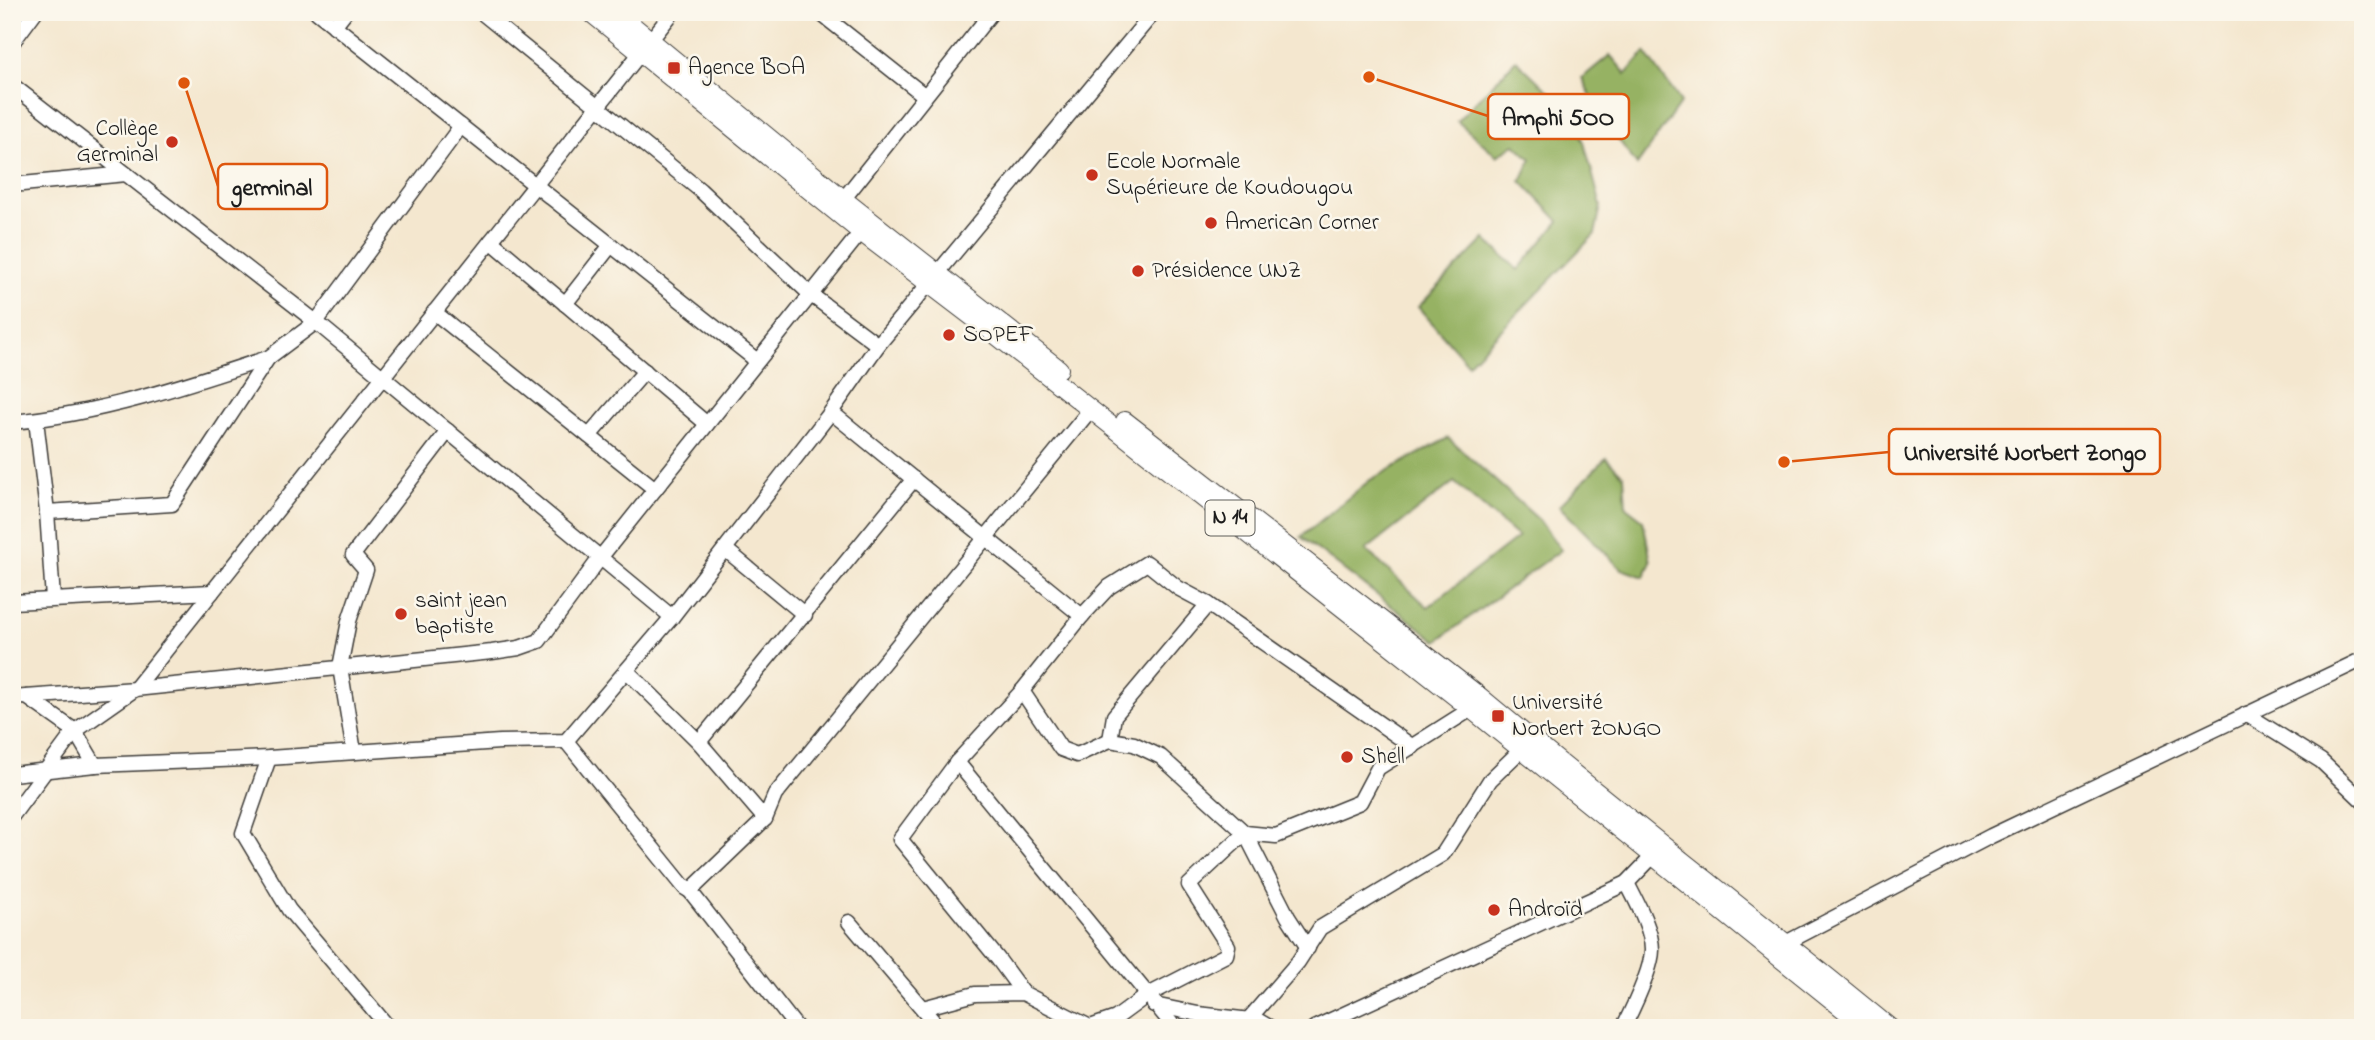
<svg xmlns="http://www.w3.org/2000/svg" width="2375" height="1040" font-family="'Indie Flower',sans-serif">
	<rect width="100%" height="100%" fill="#fbf7ec"/>
	<filter id="ink" filterUnits="userSpaceOnUse"><feTurbulence type="fractalNoise" baseFrequency=".0143" numOctaves="2"/><feDisplacementMap in="SourceGraphic" scale="14" xChannelSelector="R" yChannelSelector="G"/><feConvolveMatrix kernelMatrix="1 2 1 2 8 2 1 2 1" color-interpolation-filters="sRGB"/></filter>
	<filter id="wash" filterUnits="userSpaceOnUse"><feTurbulence type="fractalNoise" baseFrequency=".00686" numOctaves="4" result="noise"/><feDisplacementMap in="SourceGraphic" scale="28" xChannelSelector="R" yChannelSelector="G"/><feGaussianBlur stdDeviation="1.57" result="paint"/><feColorMatrix in="noise" values="0 0 0 0 0 0 0 0 0 0 0 0 0 0 0 0 0 1.4 0 .05"/><feComposite in="paint" operator="in"/></filter>
	<g filter="url(#wash)">
		<rect width="100%" height="100%" fill="#f4e7cf"/>
		<g fill="#96b263" stroke="#596740" stroke-width="2" fill-rule="evenodd">
			<path d="M1645,52L1681,102L1637,165L1597,110L1582,78L1610,55L1626,74Z"/>
			<path d="M1516,60L1569,111L1584,142L1601,206L1595,234L1468,364L1418,307L1485,239L1518,270L1559,221L1521,181L1531,159L1515,144L1497,156L1457,121Z"/>
			<path d="M1448,438L1539,520L1561,550L1437,641L1301,537L1370,480ZM1454,482L1518,537L1428,607L1366,550Z"/>
			<path d="M1606,458L1624,476L1626,507L1643,520L1651,562L1644,577L1621,569L1559,506Z"/>
		</g>
	</g>
	<g filter="url(#ink)">
		<g fill="none" stroke-linecap="round" stroke-linejoin="round">
			<g stroke="#3c3a37" stroke-width="17">
				<g id="minor">
					<path d="M317,12L756,360"/>
					<path d="M481,12L700,190L810,294L878,345"/>
					<path d="M819,12L925,96"/>
					<path d="M334,26L345,12"/>
					<path d="M12,43L35,12"/>
					<path d="M12,85L316,322L672,617"/>
					<path d="M12,185L126,174"/>
					<path d="M838,206L992,12"/>
					<path d="M491,241L707,424"/>
					<path d="M565,304L611,245"/>
					<path d="M434,312L655,489"/>
					<path d="M831,412L1082,616"/>
					<path d="M36,420L47,512L53,599"/>
					<path d="M12,422C100,414 184,386 268,358"/>
					<path d="M589,436L645,371"/>
					<path d="M47,512L172,504L268,358L316,322L461,126"/>
					<path d="M725,549L805,615"/>
					<path d="M12,602L212,592"/>
					<path d="M627,671L699,742L765,819L775,795L1091,409"/>
					<path d="M1022,691L1061,749L1077,755L1110,740L1134,744L1161,757L1245,833L1288,917L1308,948"/>
					<path d="M27,697L75,731L95,765"/>
					<path d="M12,698L135,689L492,652L519,648L539,641L600,558L861,232"/>
					<path d="M2246,714L2321,761L2363,801"/>
					<path d="M1110,740L1114,716L1208,604L1413,747"/>
					<path d="M566,741L685,888L690,891L797,1028"/>
					<path d="M699,742L914,479"/>
					<path d="M354,752L340,667L349,621L366,570L353,555L448,431"/>
					<path d="M269,758L243,833L289,910L389,1028"/>
					<path d="M957,762L1175,1028"/>
					<path d="M12,774L95,765L269,758L500,742L566,741L672,617L831,412L878,345L1154,12"/>
					<path d="M12,816L75,731L135,689L673,12"/>
					<path d="M690,891L765,819"/>
					<path d="M849,922L939,1028"/>
					<path d="M1776,948L1991,836L2363,659"/>
					<path d="M1023,993L998,959L900,839L957,762L1022,691L1082,616L1109,587L1147,563L1178,588L1208,604"/>
					<path d="M1154,1005L1198,1014L1259,1021L1271,1028"/>
					<path d="M923,1008L975,994L1023,993L1086,1025"/>
					<path d="M1248,1020L1298,962L1320,928L1443,854L1490,780L1521,750"/>
					<path d="M1066,1028L1090,1027L1116,1018L1146,996L1226,955L1228,946L1189,885L1245,833L1276,836L1360,802L1378,768L1471,709"/>
					<path d="M1314,1028L1627,883L1654,855"/>
					<path d="M1623,1028C1632,1010 1652,968 1652,950C1652,929 1636,901 1627,883"/>
				</g>
			</g>
			<g stroke="#3c3a37" stroke-width="20">
				<g id="major">
					<path d="M590,12L861,232L991,331L1471,709L1867,1028"/>
					<path d="M616,12L843,199L1059,369"/>
					<path d="M1125,421L1479,696C1614,809 1754,916 1890,1028"/>
				</g>
			</g>
			<use href="#minor" stroke="#fff" stroke-width="14"/>
			<use href="#major" stroke="#fff" stroke-width="18"/>
		</g>
	</g>
	<g fill="#c8321e" stroke="#fbf7ec" stroke-width="2.5">
		<rect x="667" y="61" width="14" height="14" rx="3.5"/>
		<circle cx="172" cy="142" r="7"/>
		<circle cx="1092" cy="175" r="7"/>
		<circle cx="1211" cy="223" r="7"/>
		<circle cx="1138" cy="271" r="7"/>
		<circle cx="949" cy="335" r="7"/>
		<circle cx="401" cy="614" r="7"/>
		<rect x="1491" y="709" width="14" height="14" rx="3.5"/>
		<circle cx="1347" cy="757" r="7"/>
		<circle cx="1494" cy="910" r="7"/>
	</g>
	<g text-anchor="middle" dominant-baseline="central" stroke-width="5" stroke-linejoin="round" paint-order="stroke">
		<rect fill="#fbf7ec" stroke="#5f5e5a" stroke-width="2" x="1205.5" y="500.5" width="49" height="35" rx="5"/>
		<g font-size="21" font-weight="bold" fill="#1c1c1c">
			<text x="1230" y="518">N 14</text>
		</g>
		<g font-size="23" fill="#1c1c1c" stroke="#fbf7ec" text-anchor="start">
			<text x="688" y="68">Agence BOA</text>
			<text x="158" y="129" text-anchor="end">Collège<tspan x="158" dy="26">Germinal</tspan></text>
			<text x="1106" y="162">Ecole Normale<tspan x="1106" dy="26">Supérieure de Koudougou</tspan></text>
			<text x="1225" y="223">American Corner</text>
			<text x="1152" y="271">Présidence UNZ</text>
			<text x="963" y="335">SOPEF</text>
			<text x="415" y="601">saint jean<tspan x="415" dy="26">baptiste</tspan></text>
			<text x="1512" y="703">Université<tspan x="1512" dy="26">Norbert ZONGO</tspan></text>
			<text x="1361" y="757">Shell</text>
			<text x="1508" y="910">Androïd</text>
		</g>
	</g>
	<path fill="none" stroke="#de560d" stroke-width="2.5" d="M1369 77L1488 116M184 83L218 186M1784 462L1889 452"/>
	<g fill="#de560d" stroke="#fbf7ec" stroke-width="2.5">
		<circle cx="1369" cy="77" r="7"/>
		<circle cx="184" cy="83" r="7"/>
		<circle cx="1784" cy="462" r="7"/>
	</g>
	<g fill="#fbf7ec" stroke="#de560d" stroke-width="2.5">
		<rect x="1488" y="94" width="141" height="45" rx="7"/>
		<rect x="218" y="164" width="109" height="45" rx="7"/>
		<rect x="1889" y="429" width="271" height="45" rx="7"/>
	</g>
	<g font-size="24" text-anchor="middle" font-weight="bold" fill="#1c1c1c">
		<text x="1558" y="125">Amphi 5OO</text>
		<text x="272" y="195">germinal</text>
		<text x="2025" y="460">Université Norbert Zongo</text>
	</g>
	<rect width="2375" height="1040" fill="none" stroke="#fbf7ec" stroke-width="42"/>
</svg>
